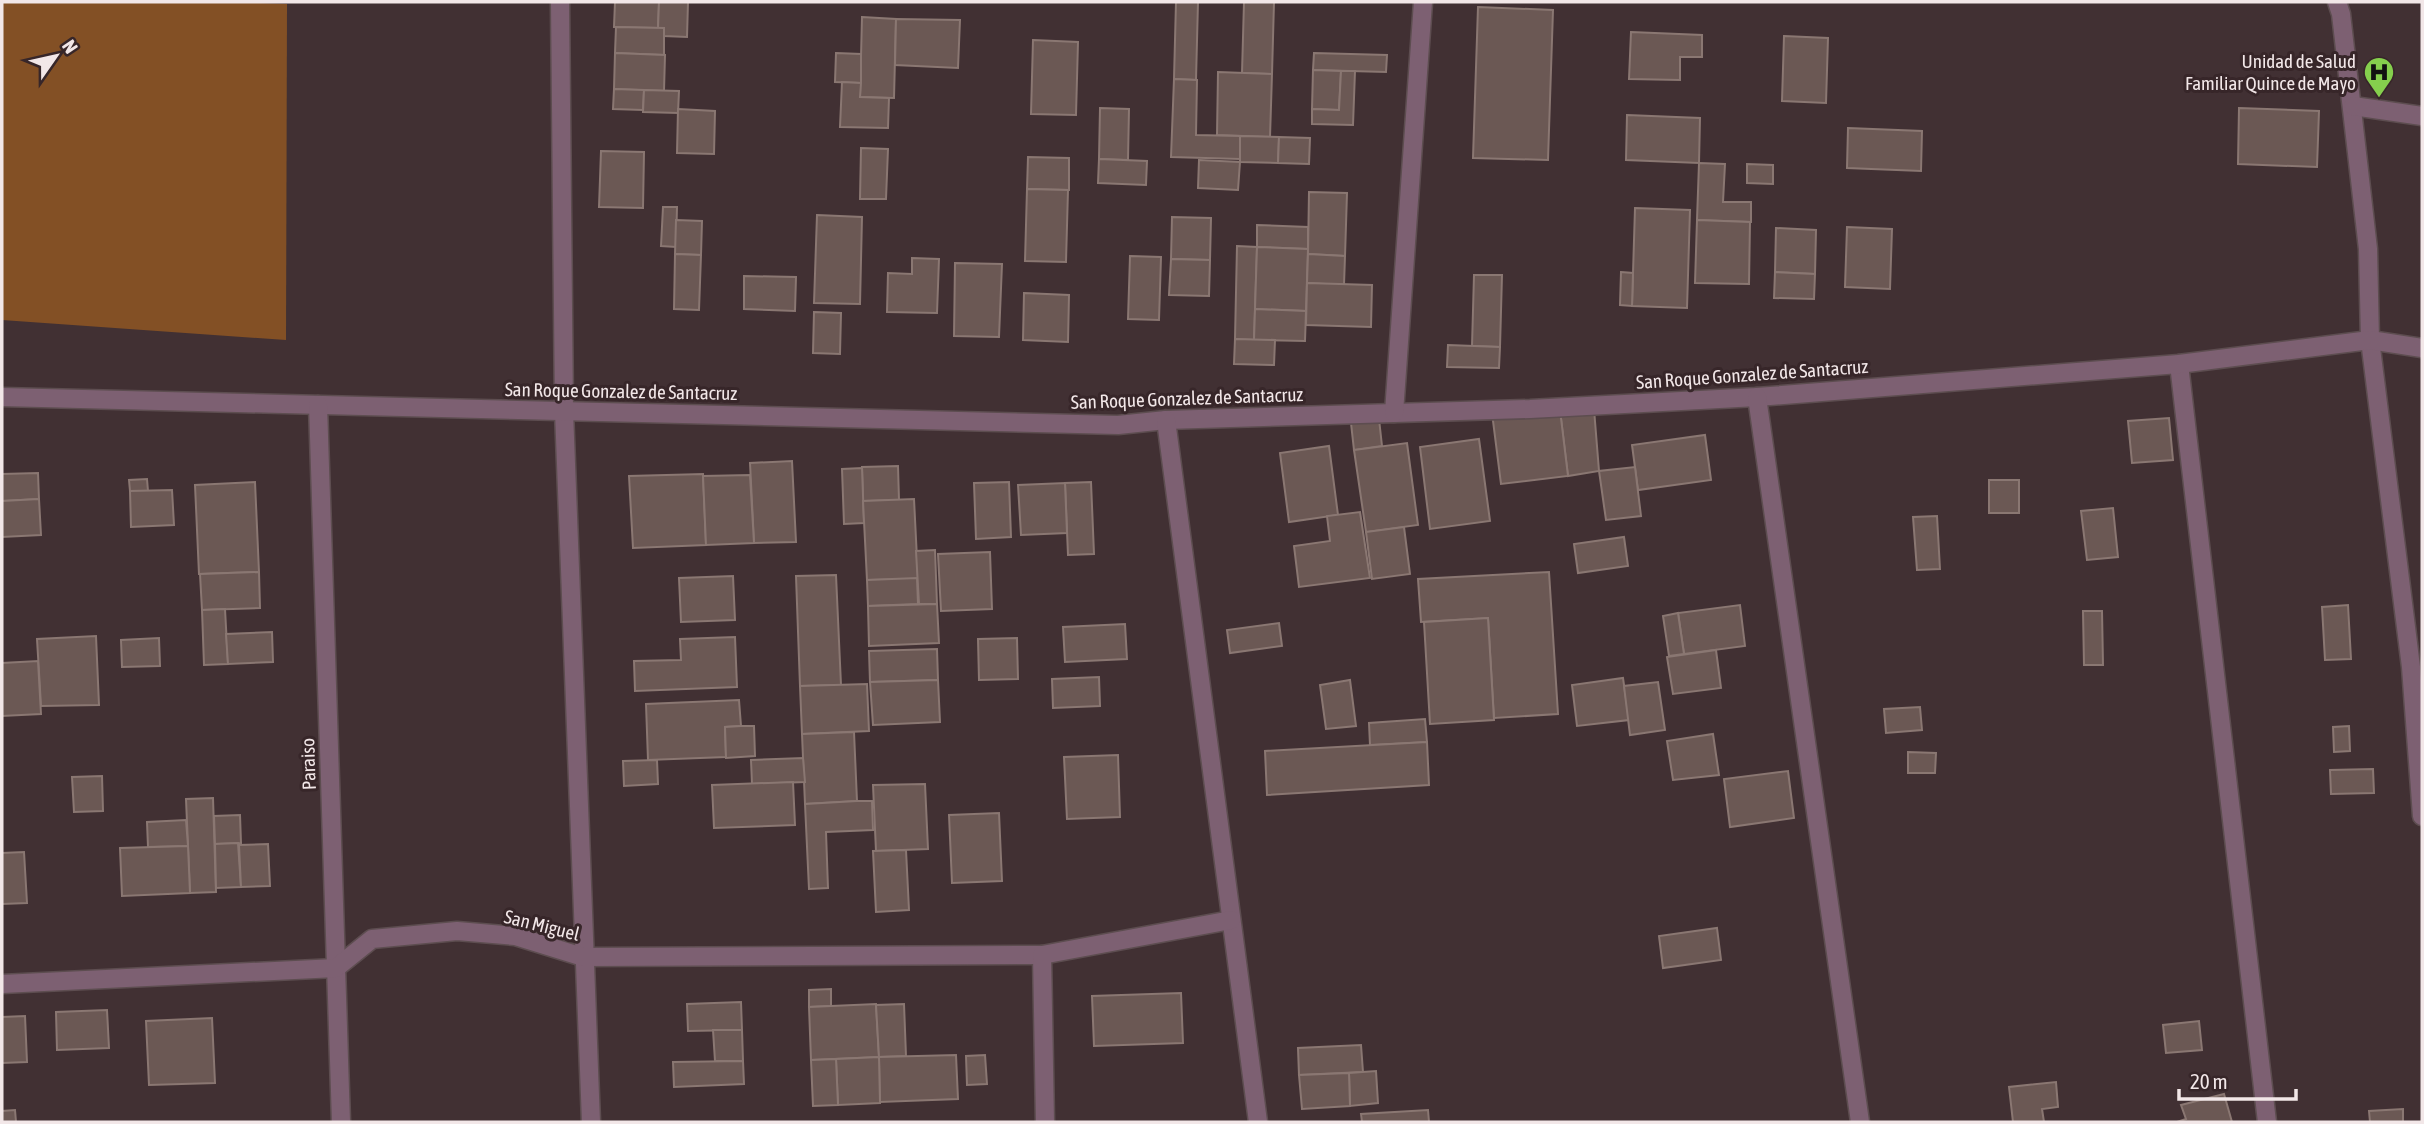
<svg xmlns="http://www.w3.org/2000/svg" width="2424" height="1124" font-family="'Asap Condensed',sans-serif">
	<rect width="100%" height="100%" fill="#413033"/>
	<path fill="#835025" d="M2,2H234L287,4L286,340L2,320Z"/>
	<g fill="#6b5854" stroke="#8a7772" stroke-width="2">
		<path d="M615,2H659L658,28L614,27Z"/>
		<path d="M659,2H688L687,37L664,36V28H658Z"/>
		<path d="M1176,2H1198L1196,80L1174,79Z"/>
		<path d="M1244,2H1274L1272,74L1242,73Z"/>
		<path d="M1478,7L1553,10L1548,160L1473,158Z"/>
		<path d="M862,17L896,19L894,98L860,97Z"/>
		<path d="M896,19L960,20L958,68L895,65Z"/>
		<path d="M616,27L664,28V55L615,53Z"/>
		<path d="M1631,32L1702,35V57H1680V80L1629,79Z"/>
		<path d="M1784,36L1828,38L1826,103L1782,101Z"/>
		<path d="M1033,40L1078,42L1076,115L1031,114Z"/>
		<path d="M615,53L665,55L664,91L614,89Z"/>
		<path d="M836,53L861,54V83L835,82Z"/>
		<path d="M1314,53L1387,55L1386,72L1313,70Z"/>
		<path d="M1313,70L1341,71L1339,110L1312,109Z"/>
		<path d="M1341,71H1355L1353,125L1312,124V109L1339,110Z"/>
		<path d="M1218,72L1272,74L1270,137L1217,135Z"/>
		<path d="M1174,79L1197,80L1196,135L1240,136V159L1171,157Z"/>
		<path d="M842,82L861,83L860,97L889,98L888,128L840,127Z"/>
		<path d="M614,89L644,90L643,110L613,109Z"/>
		<path d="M644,90L679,91L678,113L643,112Z"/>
		<path d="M1100,108L1129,109L1128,160L1099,159Z"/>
		<path d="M2239,108L2319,111L2317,167L2238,164Z"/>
		<path d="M678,109L715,111L714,154L677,153Z"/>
		<path d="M1627,115L1700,118L1699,163L1626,160Z"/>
		<path d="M1848,128L1922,131L1921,171L1847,168Z"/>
		<path d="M1240,136L1279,137L1278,163L1240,162Z"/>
		<path d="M1279,137L1310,138L1309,164L1278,163Z"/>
		<path d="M861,148L888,149L886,199H860Z"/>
		<path d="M601,151L644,152L643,208L599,207Z"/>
		<path d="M1028,157L1069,158V190L1027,189Z"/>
		<path d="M1099,159L1147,161L1146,185L1098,183Z"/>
		<path d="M1199,160L1240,162L1238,190L1198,188Z"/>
		<path d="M1699,163L1725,164L1723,202H1751V222L1697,220Z"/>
		<path d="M1747,164L1773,165V184L1747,183Z"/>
		<path d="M1027,189L1068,190L1066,262L1025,261Z"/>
		<path d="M1309,192L1347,193L1345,256L1308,254Z"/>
		<path d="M663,207H677L676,247L661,246Z"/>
		<path d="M1635,208L1690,210L1687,308L1632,306Z"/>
		<path d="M817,215L862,217L860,304L814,303Z"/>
		<path d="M1172,217L1211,218L1210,260L1171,259Z"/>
		<path d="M676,220L702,221L701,255L675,254Z"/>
		<path d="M1697,220L1750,222L1749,284L1695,283Z"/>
		<path d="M1257,225L1308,227V249L1257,247Z"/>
		<path d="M1847,227L1892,229L1890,289L1845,287Z"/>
		<path d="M1776,228L1816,230L1815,274L1775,272Z"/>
		<path d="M1237,246L1257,247L1254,340L1235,339Z"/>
		<path d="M1257,247L1308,249L1306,311L1255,309Z"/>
		<path d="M675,254L701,255L699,310L674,309Z"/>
		<path d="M1308,254L1345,256L1344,285L1307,283Z"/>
		<path d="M1130,256L1161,257L1159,320L1128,319Z"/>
		<path d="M912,258L939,259L937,313L887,312L888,273L912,274Z"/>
		<path d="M1171,259L1210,260L1209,296L1169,295Z"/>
		<path d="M955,263L1002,264L999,337L954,336Z"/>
		<path d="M1621,272L1633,273L1632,306L1620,305Z"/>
		<path d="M1775,272L1815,274L1814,299L1774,298Z"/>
		<path d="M1474,275H1502L1500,347L1472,346Z"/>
		<path d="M744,276L796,277L795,311L744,309Z"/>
		<path d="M1307,283L1372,285L1371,327L1306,325Z"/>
		<path d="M1024,293L1069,295L1068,342L1023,340Z"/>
		<path d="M1255,309L1306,311L1305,341L1254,340Z"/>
		<path d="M814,312L841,313L840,354L813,353Z"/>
		<path d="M1235,339L1275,340L1274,365L1234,364Z"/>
		<path d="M1448,345L1500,347L1499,368L1447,367Z"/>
		<path d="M1594,409L1599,471L1568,476L1560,410Z"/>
		<path d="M1560,410L1568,476L1501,484L1492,413Z"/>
		<path d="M2169,418L2173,460L2132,463L2128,421Z"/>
		<path d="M1379,419L1382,446L1354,450L1351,423Z"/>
		<path d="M1705,435L1711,480L1638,490L1632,445Z"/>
		<path d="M1479,439L1490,521L1430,529L1420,447Z"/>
		<path d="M1407,443L1418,525L1366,532L1354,450Z"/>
		<path d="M1329,446L1338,515L1289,522L1280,453Z"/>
		<path d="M792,461L796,542L754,543L750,463Z"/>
		<path d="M898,466L899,500L863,501L862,467Z"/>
		<path d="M1635,467L1641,516L1606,520L1599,471Z"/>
		<path d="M862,468L864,523L844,524L842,469Z"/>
		<path d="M38,473L39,499L2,501V474Z"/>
		<path d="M703,474L706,545L633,548L629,476Z"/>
		<path d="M750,475L754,543L706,545L703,476Z"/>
		<path d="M147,479L148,491H130L129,480Z"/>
		<rect x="1989" y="480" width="30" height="33"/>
		<path d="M255,482L259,572L199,574L195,485Z"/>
		<path d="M1009,482L1011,537L976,539L974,483Z"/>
		<path d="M1091,482L1094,554L1068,555L1065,483Z"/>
		<path d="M1065,483L1067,533L1021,535L1018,485Z"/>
		<path d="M172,490L174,525L131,527L130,491Z"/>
		<path d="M39,499L41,535L2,537V501Z"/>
		<path d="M914,499L918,579L867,580L863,501Z"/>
		<path d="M2113,508L2118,557L2087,560L2081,511Z"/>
		<path d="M1360,512L1370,578L1299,587L1294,546L1330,541L1327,516Z"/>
		<path d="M1937,516L1940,569L1917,570L1913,517Z"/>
		<path d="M1404,527L1410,574L1372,579L1366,532Z"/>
		<path d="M1624,537L1628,566L1578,573L1574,544Z"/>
		<path d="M935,550L937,604H919L916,551Z"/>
		<path d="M990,552L992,609L941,611L938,554Z"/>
		<path d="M259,572L260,608L202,610L200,574Z"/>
		<path d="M1549,572L1558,714L1494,718L1488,618L1421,622L1418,579Z"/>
		<path d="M836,575L841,685L800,686L796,576Z"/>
		<path d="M733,576L735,620L681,622L679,578Z"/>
		<path d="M917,578L918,604L868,606L867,580Z"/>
		<path d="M937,604L939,643L869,646L868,606Z"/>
		<path d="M1740,605L1745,646L1684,654L1678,613Z"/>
		<path d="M2348,605L2351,659L2325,660L2322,607Z"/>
		<path d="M225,609L228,664L204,665L202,610Z"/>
		<path d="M2083,611H2102L2103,665H2084Z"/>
		<path d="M1678,613L1684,654L1669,656L1663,616Z"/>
		<path d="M1488,618L1494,720L1430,724L1424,622Z"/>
		<path d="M1279,623L1282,646L1230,653L1227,630Z"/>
		<path d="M1125,624L1127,659L1065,662L1063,627Z"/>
		<path d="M272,632L273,662L228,664L226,634Z"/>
		<path d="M96,636L99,705L41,706L37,639Z"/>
		<path d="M735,637L737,687L635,691L634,661L681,660L680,639Z"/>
		<path d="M159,638L160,666L122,667L121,640Z"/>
		<path d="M1017,638L1018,679L979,680L978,639Z"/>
		<path d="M937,649L938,680L870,682L869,651Z"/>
		<path d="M1716,650L1721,688L1673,694L1667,657Z"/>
		<path d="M38,661L41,714L2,716V663Z"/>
		<path d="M1099,677L1100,706L1053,708L1052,679Z"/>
		<path d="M1623,678L1629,720L1577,726L1572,685Z"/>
		<path d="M938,680L940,722L873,725L870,682Z"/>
		<path d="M1350,680L1356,726L1326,729L1320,685Z"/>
		<path d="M1658,682L1665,730L1630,735L1624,686Z"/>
		<path d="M867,684L869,731L802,734L800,686Z"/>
		<path d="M739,700L741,726L725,727L726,757L648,760L646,704Z"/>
		<path d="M1920,707L1922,730L1886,733L1884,709Z"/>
		<path d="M1425,719L1427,742L1370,745L1369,723Z"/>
		<path d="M741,726H754L755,756L726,758L725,727Z"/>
		<path d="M2349,726L2350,751L2334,752L2333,727Z"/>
		<path d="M854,732L857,801L805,804L802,734Z"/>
		<path d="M1713,734L1719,775L1673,780L1667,741Z"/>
		<path d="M1427,742L1429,785L1267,795L1265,751Z"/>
		<path d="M1908,752L1936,753L1935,773H1908Z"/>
		<path d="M1118,755L1120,817L1067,819L1064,757Z"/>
		<path d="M803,758L805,782L752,784L751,760Z"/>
		<path d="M657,760L658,784L624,786L623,761Z"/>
		<path d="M2373,769L2374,793L2331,794L2330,770Z"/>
		<path d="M1788,771L1794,818L1730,827L1724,779Z"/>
		<path d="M102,776L103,811L74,812L72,777Z"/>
		<path d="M793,782L795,825L714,828L712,785Z"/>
		<path d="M925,784L928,849L876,851L873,785Z"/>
		<path d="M213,798L216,892L190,893L186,799Z"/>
		<path d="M857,801H872L873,830L826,832L828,888L809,889L805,804Z"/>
		<path d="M999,813L1002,881L952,883L949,815Z"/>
		<path d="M240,815L241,843L215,844L214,816Z"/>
		<path d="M186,820L188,846L148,847L147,822Z"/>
		<path d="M238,843L241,887L216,888L215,844Z"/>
		<path d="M268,844L270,886L241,887L239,845Z"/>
		<path d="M188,846L190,893L122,896L120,848Z"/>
		<path d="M906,850L909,910L876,912L873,851Z"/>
		<path d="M24,852L27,903L2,904V853Z"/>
		<path d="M1717,928L1721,960L1663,968L1659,936Z"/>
		<path d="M831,989V1006L809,1007V990Z"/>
		<path d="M1181,993L1183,1043L1094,1046L1092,996Z"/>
		<path d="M741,1002L742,1030L688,1031L687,1004Z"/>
		<path d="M876,1004L879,1057L811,1060L809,1007Z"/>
		<path d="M904,1004L906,1056L879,1057L876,1005Z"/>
		<path d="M107,1010L109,1048L57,1050L56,1012Z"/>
		<path d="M25,1016L27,1062L2,1063V1017Z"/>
		<path d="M212,1018L215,1083L149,1085L146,1021Z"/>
		<path d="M2199,1021L2202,1050L2166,1053L2163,1025Z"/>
		<path d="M713,1030H742L743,1061H715Z"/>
		<path d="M1361,1045L1363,1072L1299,1075L1298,1048Z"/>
		<path d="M956,1055L958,1099L880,1102L879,1057Z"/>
		<path d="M985,1055L987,1084L967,1085L966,1056Z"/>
		<path d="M879,1057L880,1103L838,1105L836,1059Z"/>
		<path d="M836,1059L838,1105L813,1106L811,1060Z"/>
		<path d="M743,1061L744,1084L674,1087L673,1062Z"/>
		<path d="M1376,1071L1378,1103L1350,1106L1349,1073Z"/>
		<path d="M1349,1073L1350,1106L1302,1109L1299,1075Z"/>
		<path d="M2056,1082L2058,1107L2042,1109L2044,1122H2013L2009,1087Z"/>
		<path d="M2224,1094L2232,1122H2177L2186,1119L2181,1105Z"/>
		<path d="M2403,1109V1122H2370L2369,1111Z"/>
		<path d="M15,1110L16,1122H2V1111Z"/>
		<path d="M1428,1110L1429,1122H1362L1361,1114Z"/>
	</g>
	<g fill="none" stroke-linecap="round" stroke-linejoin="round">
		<g stroke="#5d4d50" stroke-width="21">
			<g id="minor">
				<path d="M560,2L564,411L591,1122"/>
				<path d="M2337,2L2341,14L2368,249L2370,340L2411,667L2422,816"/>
				<path d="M2353,106L2422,116"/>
				<path d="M2179,364L2267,1122"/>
				<path d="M2,397L1118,425L1166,420L1530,409L1757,397L2179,364L2370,340L2422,348"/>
				<path d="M1757,397L1860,1122"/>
				<path d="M318,405L341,1122"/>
				<path d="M1394,413L1423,2"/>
				<path d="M1166,420L1258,1122"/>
				<path d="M2,984L336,968L372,939L457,931L515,936L583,957L1042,955"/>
				<path d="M1045,1122L1042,955L1231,920"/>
			</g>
		</g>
		<use href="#minor" stroke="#7d6072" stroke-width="18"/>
	</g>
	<defs>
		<g id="hospital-pin" transform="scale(1.575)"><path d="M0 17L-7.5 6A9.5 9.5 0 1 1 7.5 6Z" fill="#85cf4d" stroke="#372629"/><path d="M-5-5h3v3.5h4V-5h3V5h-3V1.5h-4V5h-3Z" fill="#111"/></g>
	</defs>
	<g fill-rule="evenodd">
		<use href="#hospital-pin" x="2379" y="72"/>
	</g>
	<g text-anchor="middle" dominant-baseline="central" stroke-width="6" stroke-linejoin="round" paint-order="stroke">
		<g font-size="19" fill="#f2e7e8" stroke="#372629" text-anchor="end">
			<text x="2356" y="61">Unidad de Salud<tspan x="2356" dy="22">Familiar Quince de Mayo</tspan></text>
		</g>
		<g font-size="19" fill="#f2e7e8" stroke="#372629">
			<text transform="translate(1752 374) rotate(-4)">San Roque Gonzalez de Santacruz</text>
			<text transform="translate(621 391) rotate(1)">San Roque Gonzalez de Santacruz</text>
			<text transform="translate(1187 398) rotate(-2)">San Roque Gonzalez de Santacruz</text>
			<text transform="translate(308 764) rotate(-92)">Paraiso</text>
			<text transform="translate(542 925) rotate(14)">San Miguel</text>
		</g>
	</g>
	<rect width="2424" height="1124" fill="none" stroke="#f2e7e8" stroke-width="7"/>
	<g transform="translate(56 56) rotate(56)" stroke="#372629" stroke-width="5" paint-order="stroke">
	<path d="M0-5L12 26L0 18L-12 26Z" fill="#f2e7e8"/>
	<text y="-10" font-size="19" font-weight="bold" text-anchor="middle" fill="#f2e7e8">N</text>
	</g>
	<path d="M2179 1089v10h117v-10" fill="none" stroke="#f2e7e8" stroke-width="3.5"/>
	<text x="2190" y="1089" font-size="21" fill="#f2e7e8" stroke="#372629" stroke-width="5" paint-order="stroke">20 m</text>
</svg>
